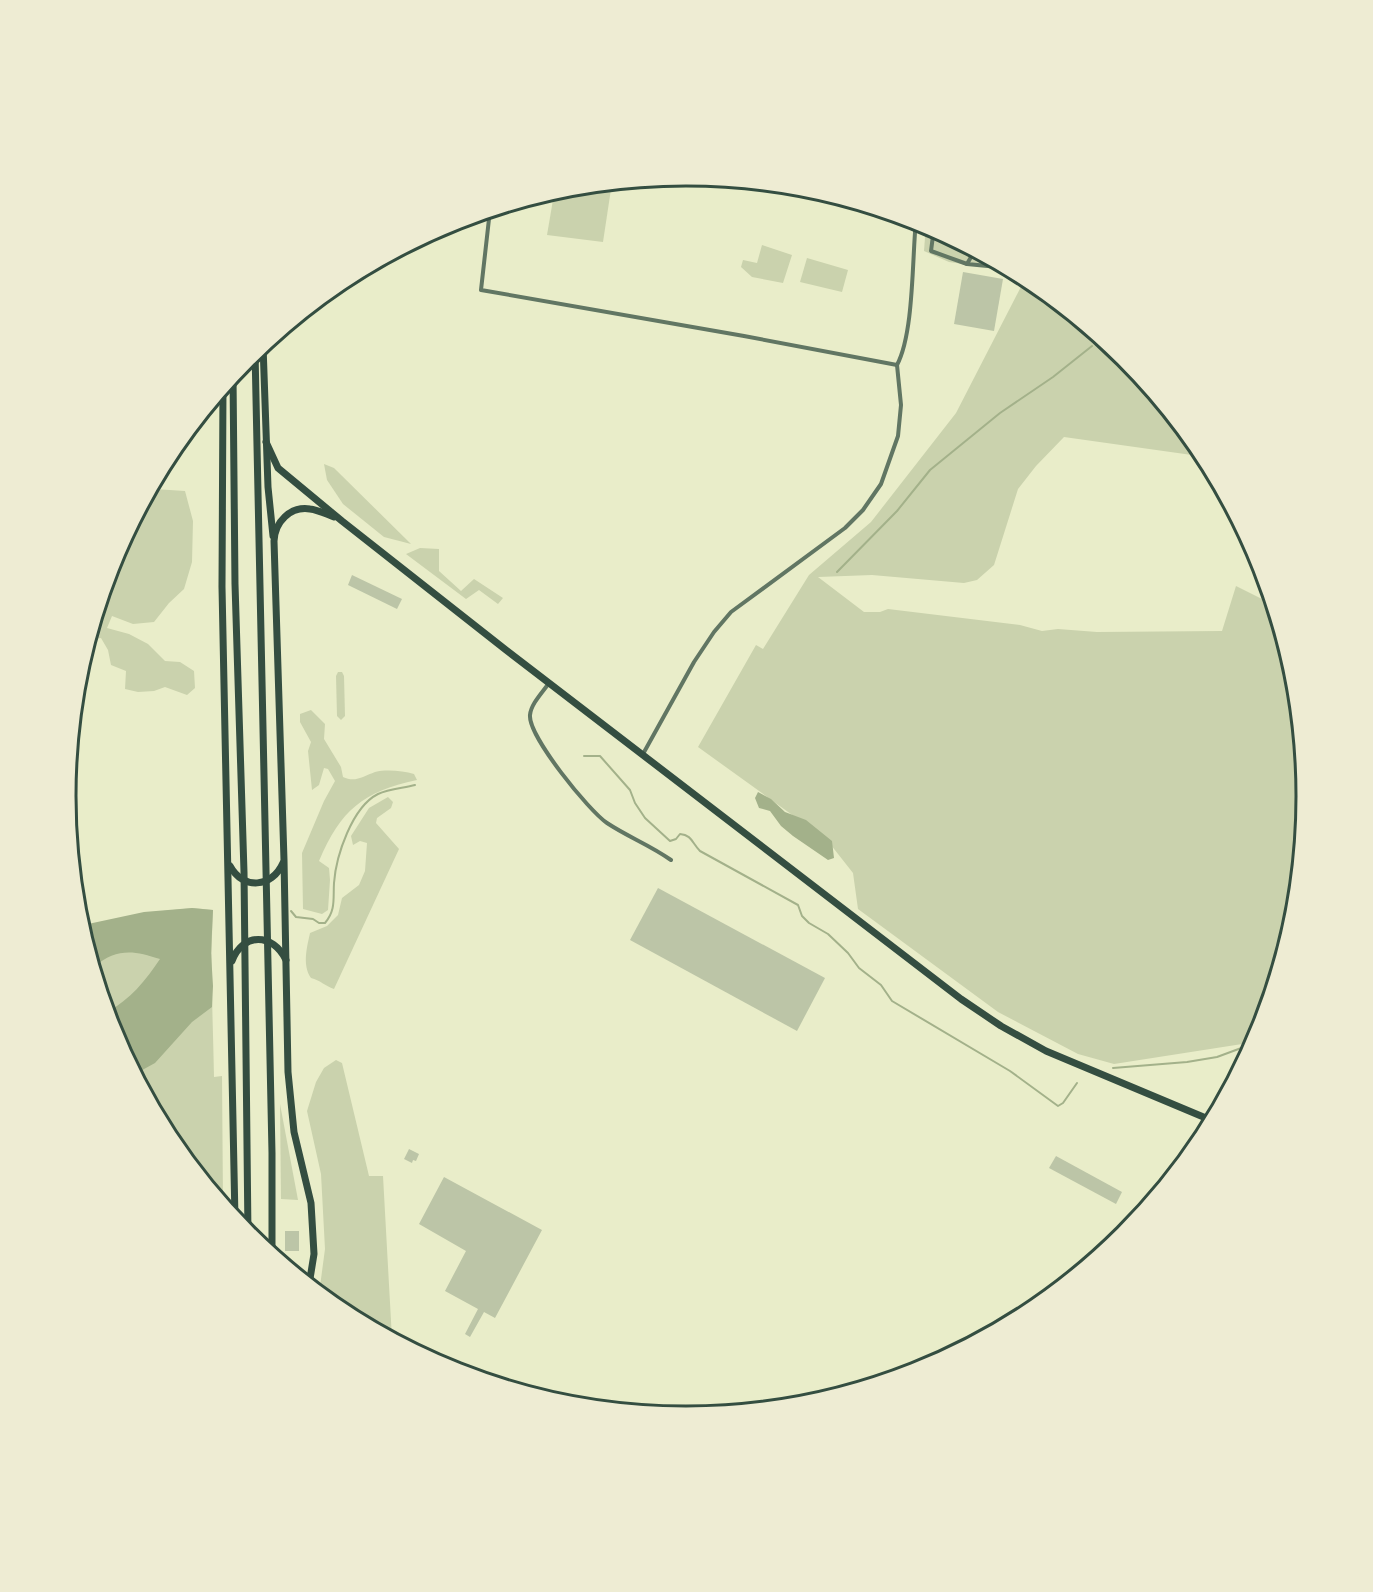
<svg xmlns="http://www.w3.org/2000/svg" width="1373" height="1592" font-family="Rubik,sans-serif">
	<rect width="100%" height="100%" fill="#e9edc9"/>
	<g fill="#cad2ad">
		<path d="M585,185L611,189L603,242L547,235L554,194L566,187Z"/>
		<path d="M926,224L1014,271L949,262L924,251Z"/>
		<path d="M762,245L792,255L783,283L752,277L741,267L743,260L757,263Z"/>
		<path d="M807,258L848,270L842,292L800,282Z"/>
		<path d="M1026,277L1125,357L1206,457L1064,437L1036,466L1018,489L994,565L977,580L964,583L872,575L818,577L864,612H880L888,609L1020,625L1042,631L1058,629L1097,632L1222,631L1236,586L1274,605L1295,675L1307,796L1295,917L1260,1034L1255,1042L1114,1064L1078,1054L998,1012L858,909L853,873L827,840L698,747L756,645L763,649L809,575L871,522L956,413Z"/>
		<path d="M324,464L334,468L411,544L384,537L343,504L327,480Z"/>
		<path d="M152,487L154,489L185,491L193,521L192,562L184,589L169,603L154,622L133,624L112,616L107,628L129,634L148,644L165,661L180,662L194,671L195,688L187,695L165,687L154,691L138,692L125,689L126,671L111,665L108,650L101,638L88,640L113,558Z"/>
		<path d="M420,548L439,549V571L461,591L474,579L503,598L498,604L479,590L466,599L406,554Z"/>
		<path d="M338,672H342L344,676L345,716L341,720L337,716L336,676Z"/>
		<path d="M311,710L325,724L324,739L341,767L343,777C355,783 364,776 375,772C387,769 403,771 414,774L417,780C362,792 341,810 319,861L329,868L330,880L328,910L322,914L303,909L302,853L324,801L335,781L328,769L324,768L319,785L312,790L308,751L311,742L300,722V714Z"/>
		<path d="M388,797L393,802L391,808L377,818L376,823L399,849L334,989C325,986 320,980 311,978C302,965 307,947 310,933L327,926L338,915L342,898L359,885L365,871L367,843L360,841L353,845L351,836L369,808Z"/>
		<path d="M193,908L213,910C210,966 213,1022 214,1077L222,1076L223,1204L170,1140L113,1033L81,927L143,913Z"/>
		<path d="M336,1060L342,1063L369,1176H383L392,1339L341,1312L319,1294L325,1249L321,1174L307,1111L316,1082L324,1068Z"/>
		<path d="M280,1104L298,1200L281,1199Z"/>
	</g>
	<g fill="#a3b18a">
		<path d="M758,792L771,799L785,812L806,820L832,841L834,858L828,860L793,836L781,826L770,811L759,808L755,798Z"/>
		<path d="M192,908L213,910L211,953L213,986L212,1007L192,1022L155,1063L135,1074L113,1033L107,1012C130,1000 146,980 160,959C133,950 117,948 93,967L81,928L88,924L144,912Z"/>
	</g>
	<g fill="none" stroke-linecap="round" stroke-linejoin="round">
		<g stroke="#a3b18a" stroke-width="2">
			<path d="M837,572L897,511L930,470L1000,413L1053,377L1092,346"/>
			<path d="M584,756H600L630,790L635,803L645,818L670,841L676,839L680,834C692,835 692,843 700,851L798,905L802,916L809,923L828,934L848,953L859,968L881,985L892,1001L1010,1071L1058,1106L1063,1103L1077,1083"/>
			<path d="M291,911L296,917L313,919L319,923H325C336,910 333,899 334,883C336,856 352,807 378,794C389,789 404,788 415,785"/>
			<path d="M1113,1068L1187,1062L1217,1057L1244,1047L1259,1034"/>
		</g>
	</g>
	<g fill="#bcc5a7">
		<path d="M963,272L1003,279L994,331L954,324Z"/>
		<path d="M352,575L402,599L397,609L348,585Z"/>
		<path d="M658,888L825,978L797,1031L630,940Z"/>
		<path d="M409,1149L419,1154L416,1161L413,1160L412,1163L404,1159Z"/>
		<path d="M1056,1156L1122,1192L1116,1204L1049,1168Z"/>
		<path d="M444,1177L542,1230L495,1318L484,1312L470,1337L465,1334L478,1309L445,1291L466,1251L419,1224Z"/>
		<rect x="285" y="1231" width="14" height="20"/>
	</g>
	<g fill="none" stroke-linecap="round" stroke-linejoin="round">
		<g stroke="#617663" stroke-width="4">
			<path d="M490,210L481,290L744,336L897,365"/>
			<path d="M934,228L931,251L967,264"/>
			<path d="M975,250L967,264L1008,268"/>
			<path d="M897,365C914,333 912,259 916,220"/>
			<path d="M549,683C542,693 531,704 530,715C528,736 589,811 607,823C628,837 650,845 671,860"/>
			<path d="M643,754L694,662L714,632L731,612L845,528L863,510L881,484L898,436L901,405L897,365"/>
		</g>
		<g stroke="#344e41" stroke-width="7">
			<path d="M263,345L268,487L273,536"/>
			<path d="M223,387L222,587L235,1219"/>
			<path d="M266,442L278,468L342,521L506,650L961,999L1001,1026L1046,1051L1213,1121"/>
			<path d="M230,866C243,890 272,888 283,863"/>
			<path d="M232,961C243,932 273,933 286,960"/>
			<path d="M309,1285L314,1254L311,1203L294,1132L288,1072L284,860L274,541C275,522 290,506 310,509C318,510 326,514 334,517"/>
		</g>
		<g stroke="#344e41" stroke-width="7">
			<path d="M255,351L272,1153V1255"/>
			<path d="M233,375L235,584L244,872L248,1235"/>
		</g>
	</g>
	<path d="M0 0H1373V1592H0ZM76 796a610 610 0 1 1 1220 0a610 610 0 1 1-1220 0Z" fill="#eeecd3" fill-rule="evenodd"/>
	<path fill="none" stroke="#344e41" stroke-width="3" d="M76 796a610 610 0 1 1 1220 0a610 610 0 1 1-1220 0Z"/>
</svg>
